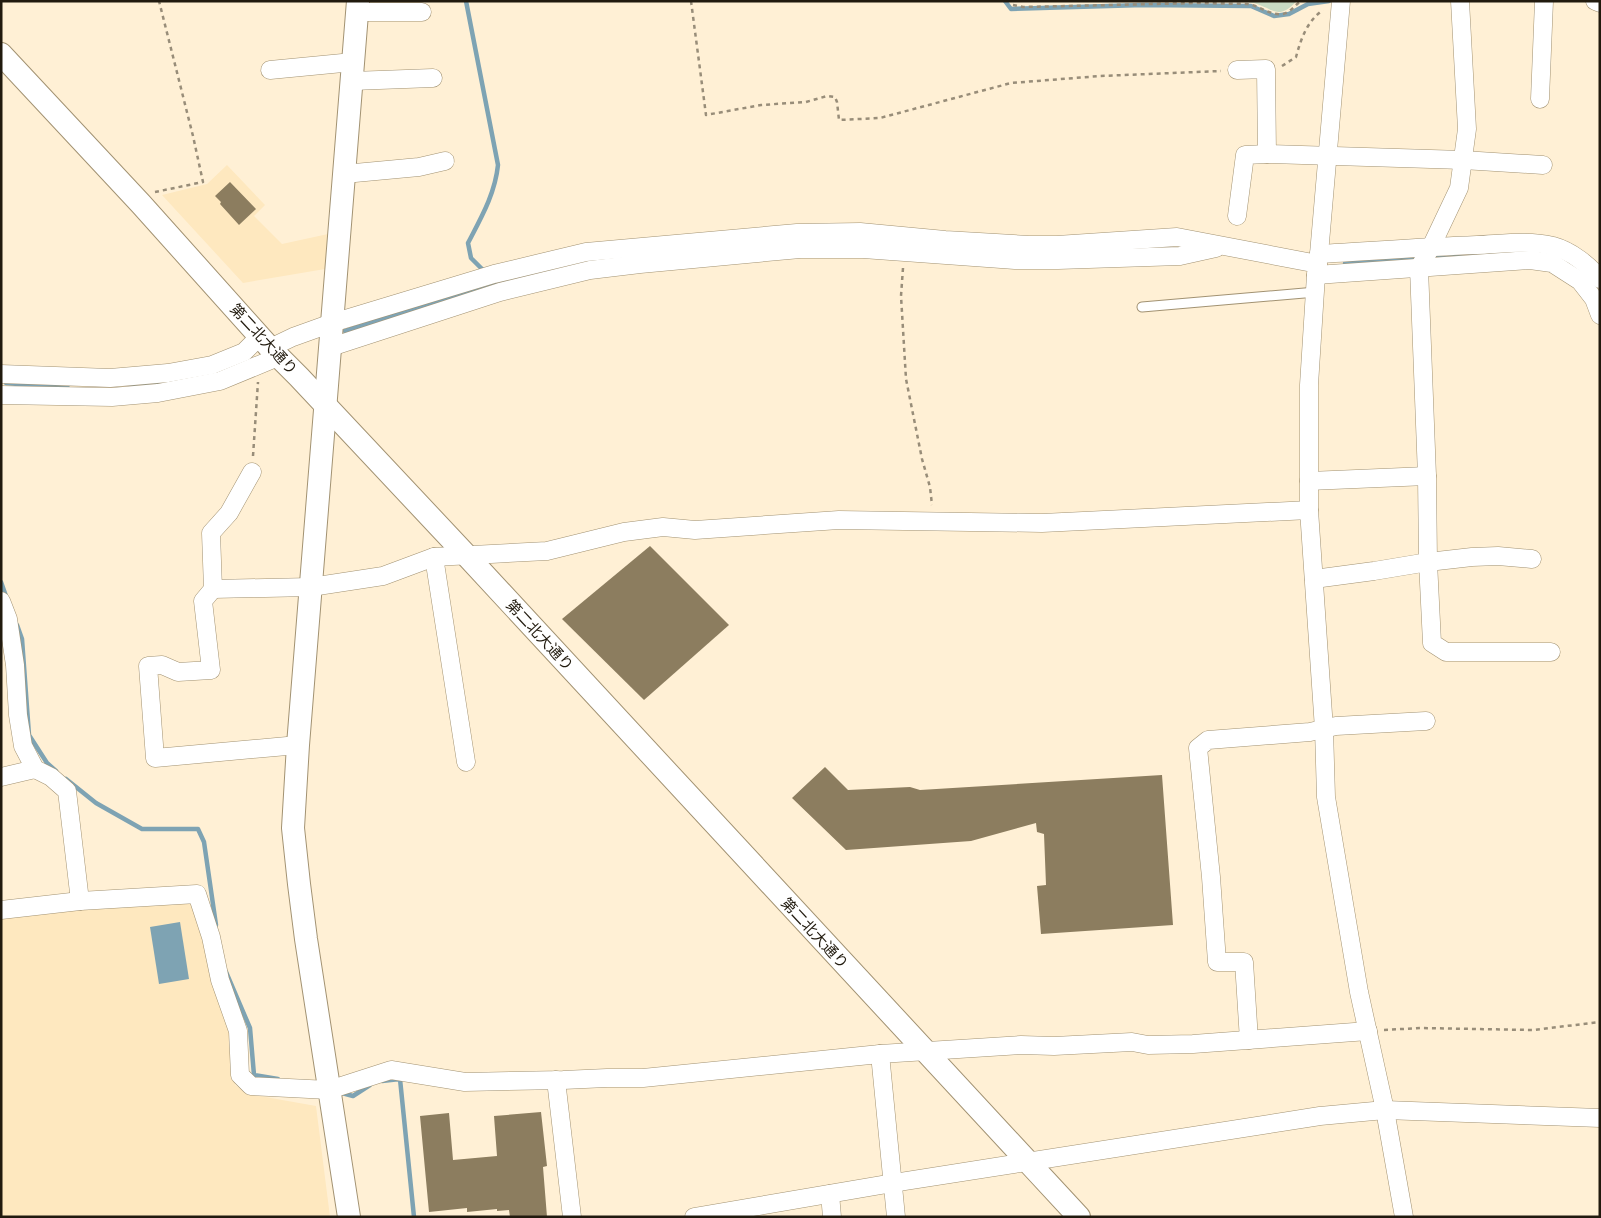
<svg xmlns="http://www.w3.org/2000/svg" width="1601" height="1218" font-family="Helvetica,'Noto Sans JP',sans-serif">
	<rect width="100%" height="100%" fill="#fff0d5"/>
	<g fill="#fee8bf">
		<path d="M227,165L265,205L254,216L282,244L328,234L325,269L243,283L162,195L207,184Z"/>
		<path d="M179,900L195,903L209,964L238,1033L235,1085L248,1094L316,1106L330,1217H1V919L41,910Z"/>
	</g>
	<path fill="#c9dac2" d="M1221,1H1297C1277,21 1275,9 1254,3C1244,1 1232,2 1221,1Z"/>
	<path fill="#7ea3b3" d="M180,922L189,979L159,984L150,927Z"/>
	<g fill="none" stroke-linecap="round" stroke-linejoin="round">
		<g stroke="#7ea3b3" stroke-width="4.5">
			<path d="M466,1L498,165C495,194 481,218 468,243L471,258L486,273"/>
			<path d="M1005,1L1011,9L1143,5L1251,6L1274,16L1289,14L1308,4L1329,1"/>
			<path d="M1430,258L1529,251"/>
			<path d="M1345,263L1419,258"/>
			<path d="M345,331L495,283L553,270"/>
			<path d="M6,383L68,388"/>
			<path d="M130,387L160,382"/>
			<path d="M1,582L7,599"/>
			<path d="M17,625L22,639L29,735L47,763L56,771"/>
			<path d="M66,779L96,803L142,829H198L204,842L216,925"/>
			<path d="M226,972L250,1028L254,1075L278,1079"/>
			<path d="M382,1081L400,1079L414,1217"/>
			<path d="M342,1093L353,1096L370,1085"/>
		</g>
	</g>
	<g fill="#8c7d5f">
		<path d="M230,182L256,209L239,225L220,204L221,202L215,196Z"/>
		<path d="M650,546L729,625L644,700L562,619Z"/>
		<path d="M825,767L848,790L910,787L920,790L1162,775L1173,925L1041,934L1037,886L1046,885L1044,834L1037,832L1036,823L971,841L846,850L792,798Z"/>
		<path d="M541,1112L547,1166L543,1167L547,1217H510L509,1210L497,1211V1209L467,1212V1208L429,1212L420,1116L449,1113L453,1160L497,1156L494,1116Z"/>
	</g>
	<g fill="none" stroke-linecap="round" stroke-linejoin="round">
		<g stroke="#a29272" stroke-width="11">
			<path id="service" d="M1142,307L1316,292"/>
		</g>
		<g stroke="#a29272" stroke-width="19">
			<g id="minor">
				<path d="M1341,1L1319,254L1316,275L1309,385V510L1324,729L1326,797L1359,992L1385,1110L1404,1217"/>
				<path d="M1460,1L1467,129L1459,188L1431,247L1419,268L1427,476L1428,562L1432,643L1446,652H1551"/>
				<path d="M1595,1L1600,3"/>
				<path d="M357,12H422"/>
				<path d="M270,70L353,62"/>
				<path d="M1237,70L1266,69L1267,154L1463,160L1543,165"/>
				<path d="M352,81L433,78"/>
				<path d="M1540,99L1544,1"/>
				<path d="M344,174L419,167L445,161"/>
				<path d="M1237,216L1245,155L1267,154"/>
				<path d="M1319,254C1372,251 1424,247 1477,245C1502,244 1528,240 1553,246C1571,251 1589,265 1600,279"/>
				<path d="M1316,275L1530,260L1552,263L1580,281L1594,299L1600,315"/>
				<path d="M331,347L500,292L590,270L640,264L800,249H863L1015,260H1058L1180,256L1216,248"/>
				<path d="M270,348L293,337L332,323L494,274L586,252L797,233L860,232L945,240L1029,245H1057L1177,237L1318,264"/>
				<path d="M1,374L110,378L168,373L212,365L244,352L260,336"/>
				<path d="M1,395L112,397L158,393L220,381L278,357"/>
				<path d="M252,472L229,513L211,533L213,589L203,601L211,670L178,672L162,665L148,666L155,758L298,745"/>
				<path d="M1309,481L1427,476"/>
				<path d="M434,557L466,762"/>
				<path d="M1314,579L1374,571L1428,562L1472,557L1498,556L1532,559"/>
				<path d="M213,589L311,587L383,576L434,557L547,551L624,532L663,527L695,530L839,520L1042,523L1309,510"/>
				<path d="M1,601L8,619L15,665L18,715L23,746L35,769L51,777L67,791L80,901"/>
				<path d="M1,777L35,769"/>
				<path d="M1,910L80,901L197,894L211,937L220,980L238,1031L240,1075L251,1086L329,1090L391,1070L465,1082L563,1080L607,1078H643L880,1054L1021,1045L1054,1046L1132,1042L1148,1045L1193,1044L1368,1031"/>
				<path d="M1249,1040L1244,962H1217L1211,877L1198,748L1208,740L1310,732L1336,726L1426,721"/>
				<path d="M880,1054L896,1217"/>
				<path d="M556,1080L572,1217"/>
				<path d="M830,1194L832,1217"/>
				<path d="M694,1217L893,1183L1320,1116L1385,1110L1600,1118"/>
			</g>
		</g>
		<g stroke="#a29272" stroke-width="24">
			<g id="tertiary">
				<path d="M1,54L141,204L270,348L299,377L467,556L1079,1217"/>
				<path d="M349,1217L306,939L299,884L293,828L298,745L358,1"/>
			</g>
		</g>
		<g stroke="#988d79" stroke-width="2.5" stroke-dasharray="4 4" stroke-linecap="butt">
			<path d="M691,1L706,115L761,105L806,102L827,96L835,97L837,102L839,120L880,118L1011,83L1100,76L1221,71"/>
			<path d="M1013,5L1023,7L1198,3L1247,4C1260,5 1275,20 1288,12C1293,9 1296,4 1301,1"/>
			<path d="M1282,66L1296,57C1301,39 1307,21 1323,10"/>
			<path d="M155,192L203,182L193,136L159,1"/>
			<path d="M903,268L901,296L906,379L922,459L930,487L932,505"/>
			<path d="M253,456L258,382"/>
			<path d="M1384,1030L1420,1028L1533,1030L1600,1022"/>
		</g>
		<use href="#service" stroke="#fff" stroke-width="9"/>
		<use href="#minor" stroke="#fff" stroke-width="18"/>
		<use href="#tertiary" stroke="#fff" stroke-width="22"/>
	</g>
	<g text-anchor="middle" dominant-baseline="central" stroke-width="4" stroke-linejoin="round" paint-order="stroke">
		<g font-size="15" fill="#211a0e" stroke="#fff">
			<text transform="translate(264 339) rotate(47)">第二北大通り</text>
			<text transform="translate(540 635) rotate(47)">第二北大通り</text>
			<text transform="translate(815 933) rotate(47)">第二北大通り</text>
		</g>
	</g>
	<rect width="1601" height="1218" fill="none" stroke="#211a0e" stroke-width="5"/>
</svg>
